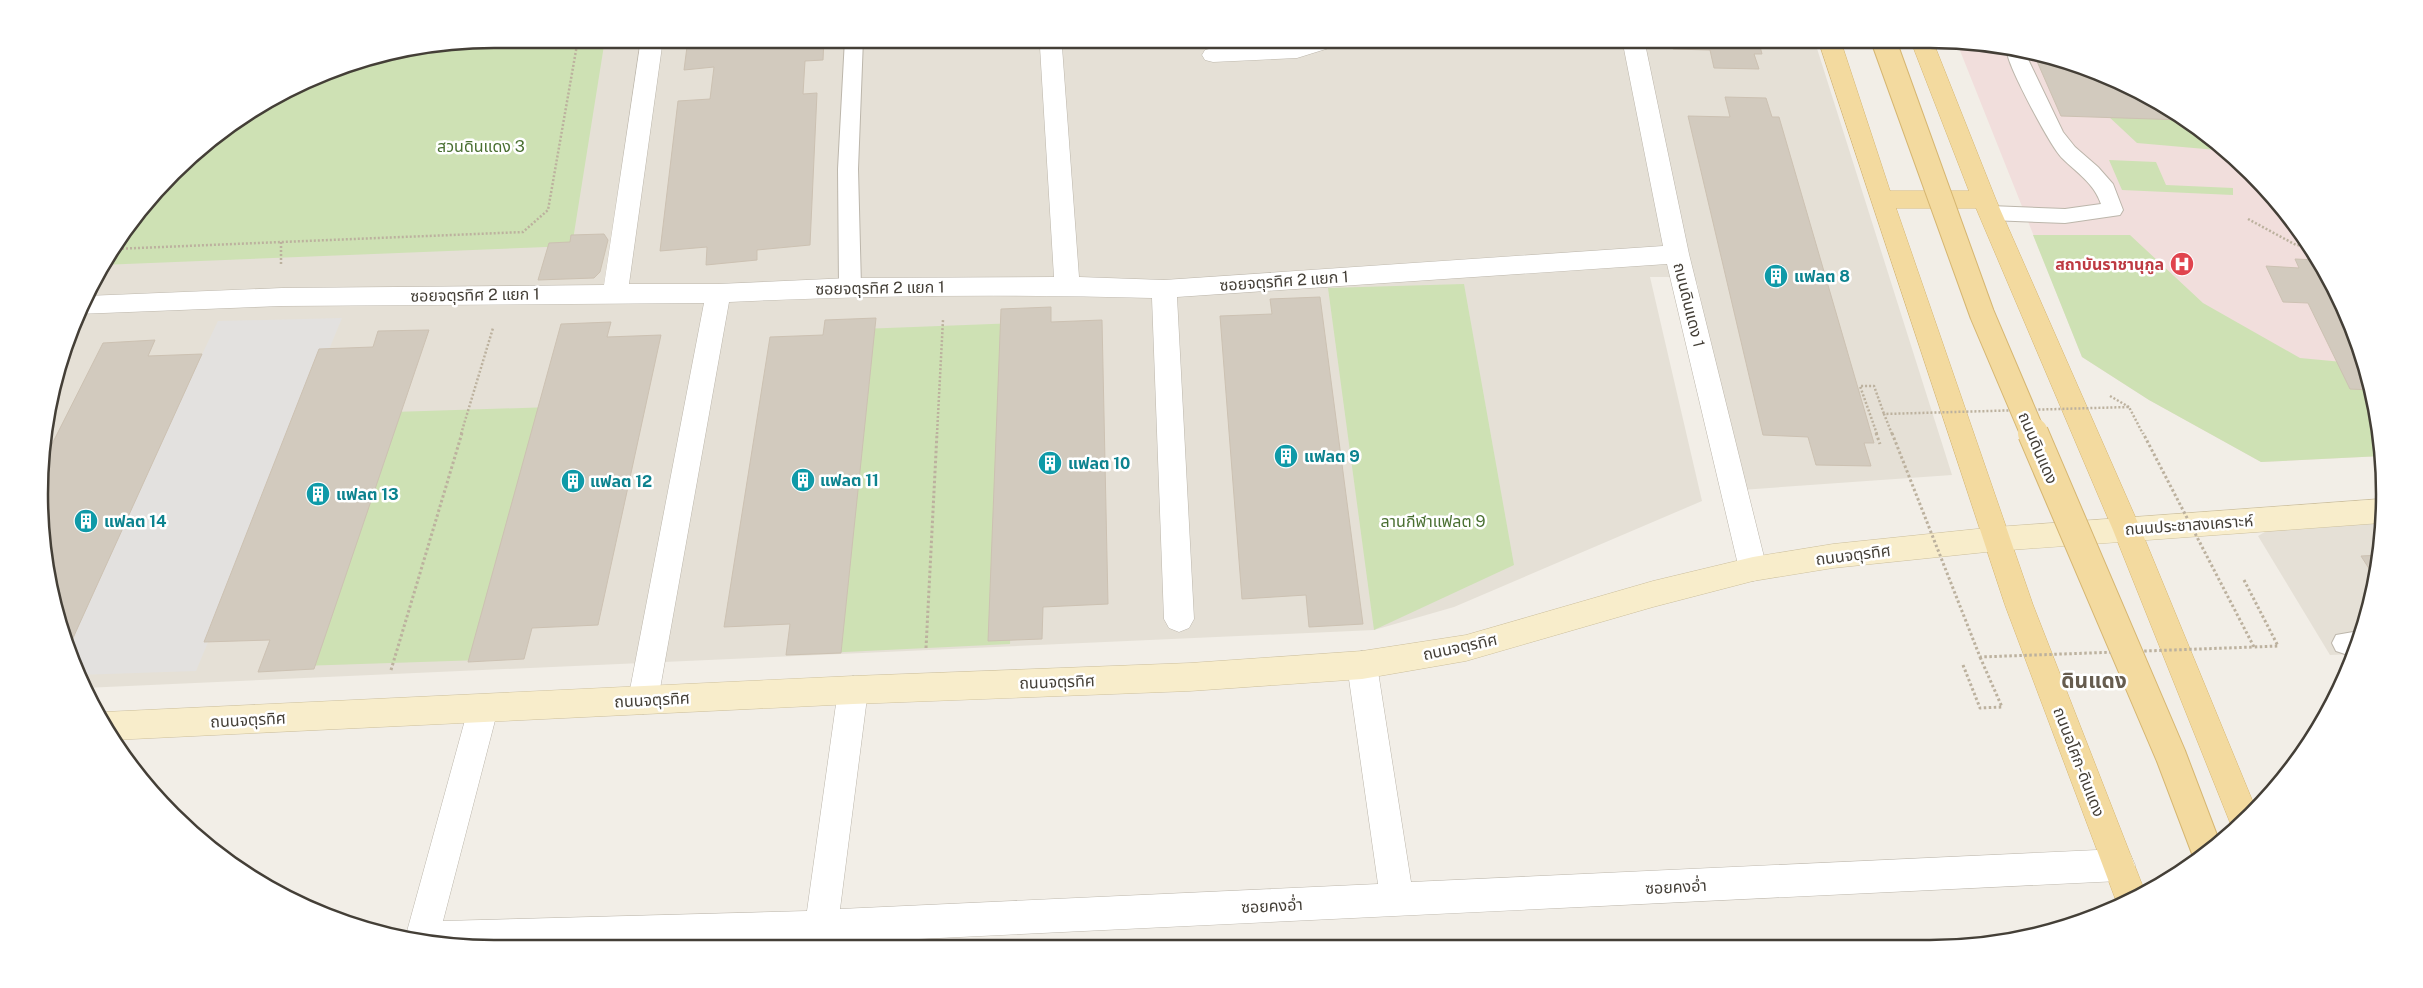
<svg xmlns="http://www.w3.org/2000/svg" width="2423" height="988" font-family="'Public Sans','Noto Sans Thai',sans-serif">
	<rect width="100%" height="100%" fill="#f2eee7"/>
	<g fill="#e5e0d6">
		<path d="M494,39H1814L1952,475L1741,490L1697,282L1671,277H1650L1702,501L1454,607L1374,630L84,688L73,668L48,583L43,434L63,347L100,267L194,152L266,100L347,63Z"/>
		<path d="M2382,515L2380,553L2360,640L2353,654L2330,655L2258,536L2285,520Z"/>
	</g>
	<path fill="#f1dedc" d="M1957,43L2075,63L2156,100L2229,152L2290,217L2337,292L2369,376L2382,456L2261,462L2149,400L2082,357Z"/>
	<g fill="#cee1b4">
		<path d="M494,39H605L572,246L101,265L194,152L266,100L347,63Z"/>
		<path d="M2046,58L2075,63L2156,100L2228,151L2137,143Z"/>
		<path d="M2109,160L2156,162L2166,185L2233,188V195L2122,190Z"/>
		<path d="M2033,235H2130L2203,303L2300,358L2364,364L2369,376L2382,456L2261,462L2149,400L2082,357Z"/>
		<path d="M1464,284L1514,565L1374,630L1328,288Z"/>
		<path d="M1020,323L1010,644L824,653L861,329Z"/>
		<path d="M552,407L481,660L301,666L393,412Z"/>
	</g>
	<path fill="#e3e1df" d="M342,318L196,671L77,675L65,642L218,321Z"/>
	<g fill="#d2cabe" stroke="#ccc1b2">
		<path d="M688,39H824L823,60L805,61L803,94L817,93L810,245L757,250V260L706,265L707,247L660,251L678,101L710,99L714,67L684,70Z"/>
		<rect x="926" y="39" width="64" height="2"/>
		<path d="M1671,39H1758L1762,54H1754L1759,69L1714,68L1710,50L1673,49Z"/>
		<path d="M2036,59L2075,63L2156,100L2184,120L2061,116Z"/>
		<path d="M1725,97L1766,98L1772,117H1779L1874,443H1864L1871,466L1816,465L1808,437L1763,435L1688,116L1730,117Z"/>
		<path d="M604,234L608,240L600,272L594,278L538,280L549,243L570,242L571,235Z"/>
		<path d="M2295,259L2317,260L2337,292L2369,376L2371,390L2350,389L2308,303L2283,302L2266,266L2299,268Z"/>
		<path d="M1320,297L1363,624L1309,627L1306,595L1242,599L1220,316L1272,314L1270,299Z"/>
		<path d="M1051,307V322L1102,320L1108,604L1043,607L1042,639L988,641L1001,309Z"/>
		<path d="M876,318L841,653L786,655L790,624L724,627L770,337L823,335L825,320Z"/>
		<path d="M611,322L607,337L661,335L598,625L532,628L524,659L468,662L561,324Z"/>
		<path d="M429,330L314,669L258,672L270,640L204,642L319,349L373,347L378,331Z"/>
		<path d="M155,340L148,356L202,354L68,649L48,583L44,460L103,343Z"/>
		<path d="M2380,555L2375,578L2361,556Z"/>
	</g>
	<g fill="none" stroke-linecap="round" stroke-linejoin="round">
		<g stroke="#bcb6ab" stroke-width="2">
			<g id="lane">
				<path d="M845,39H863L858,169L861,287L858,293L850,295L842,293L839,287L838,169Z"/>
				<path d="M2007,52L2026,55L2063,132L2075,147L2098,167L2113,184L2123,210L2120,215L2065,223L1990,220L1983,218L1980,213L1983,208L1990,206L2065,209L2101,204C2094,183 2077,173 2062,158C2050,146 2008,66 2007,52Z"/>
				<path d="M2359,631L2362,632L2353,654H2345L2336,651L2332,643L2336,635Z"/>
			</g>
		</g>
		<g stroke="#bcb6ab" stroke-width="1">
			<g id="street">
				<path d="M641,39H663L629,284H718L850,278L1054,277L1040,47L1043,42L1051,40L1059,42L1062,47L1079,277L1164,280L1663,246L1622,39H1644L1689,254L1767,569L1763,578L1753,581L1743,578L1739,569L1667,264L1177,297L1194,619L1189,628L1179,632L1169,628L1164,619L1152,298C1011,294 870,295 729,302L658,700L654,710L643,714L632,710L628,700L704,303L282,306L78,314L86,296L282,288L604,285Z"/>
				<path d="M1312,39H1345L1342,44L1297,58L1213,62L1205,60L1202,55L1205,50L1213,48L1296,44Z"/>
				<path d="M1362,651L1373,655L1377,665L1411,882L2119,849L2130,854L2135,865L2130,876L2119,881L835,943V948H801L802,944L633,949H494L406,935L468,709L472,699L483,695L494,699L498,709L443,921L807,911L838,690L842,680L853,676L864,680L868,690L840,909L1378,884L1347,665L1351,655Z"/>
			</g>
		</g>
		<g stroke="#ccbf9c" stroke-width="1">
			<path id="secondary" d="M2382,499L2381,523L1996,551L1833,568L1753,581L1653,607L1466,661L1362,679L1190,691L853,704L112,740L98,714L104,712L853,676L1190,663L1362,651L1466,635L1653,581L1753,557L1833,544L1996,527Z"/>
		</g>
		<g stroke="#d6b671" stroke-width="1">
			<path id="primary" d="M1818,39H1840L1890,191H1969L1910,39H1932L1996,200L2141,530L2255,807L2233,830L2113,530L1976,208H1896L2033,605L2145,892L2130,902L2118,906L2005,605Z"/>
		</g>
		<g stroke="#bcb19e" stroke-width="2.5" stroke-dasharray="2 2" stroke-linecap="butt">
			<path d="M2248,219L2296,245L2308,246"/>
			<path d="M281,242V264"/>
			<path d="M114,249L523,232L548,210L578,39"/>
			<path d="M2110,396L2129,407"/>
			<path d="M461,434L493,328"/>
			<path d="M937,434L943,320"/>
			<path d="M1877,434L1860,386H1874L1884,414"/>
		</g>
		<g stroke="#bcb19e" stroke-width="3" stroke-dasharray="2.5 2.5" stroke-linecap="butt">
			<path d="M1876,433L1880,444"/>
			<path d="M2244,580L2278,646L2254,647"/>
			<path d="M926,648L937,433"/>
			<path d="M1963,665L1980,708L2002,707L1980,657"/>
			<path d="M391,670L462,433"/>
		</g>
		<use href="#lane" fill="#fff" fill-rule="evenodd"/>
		<use href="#street" fill="#fff" fill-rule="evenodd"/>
		<use href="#secondary" fill="#f8edcb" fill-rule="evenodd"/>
		<use href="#primary" fill="#f3da9f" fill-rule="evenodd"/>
		<g stroke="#d6b671" stroke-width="26" stroke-linecap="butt">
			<path id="primary-bridge-far1" d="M1883,39L1982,314L2033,434"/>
		</g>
		<g stroke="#d6b671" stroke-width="32" stroke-linecap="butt">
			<path id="primary-bridge" d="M2033,433L2171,756L2207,851"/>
		</g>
		<path stroke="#bcb19e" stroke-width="2.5" stroke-dasharray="2 2" stroke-linecap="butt" d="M1892,434L1884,414L2129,407L2143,434"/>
		<path stroke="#bcb19e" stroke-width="3" stroke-dasharray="2.5 2.5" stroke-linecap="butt" d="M1892,433L1980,657L2254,647L2143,433"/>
		<use href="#primary-bridge-far1" stroke="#f3da9f" stroke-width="24"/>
		<use href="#primary-bridge" stroke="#f3da9f" stroke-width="30"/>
	</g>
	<defs>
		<g id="hospital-disc" transform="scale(1.25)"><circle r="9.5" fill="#e0444e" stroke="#fff"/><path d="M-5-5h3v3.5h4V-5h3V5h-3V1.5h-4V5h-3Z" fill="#fff"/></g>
		<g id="building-disc" transform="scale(1.25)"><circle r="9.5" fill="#0f9aa8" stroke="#fff"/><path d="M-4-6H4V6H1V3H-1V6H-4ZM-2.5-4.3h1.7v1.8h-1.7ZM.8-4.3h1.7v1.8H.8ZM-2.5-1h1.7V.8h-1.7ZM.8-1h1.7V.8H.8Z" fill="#fff"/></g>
	</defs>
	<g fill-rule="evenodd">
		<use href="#hospital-disc" x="2182" y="264"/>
		<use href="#building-disc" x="1776" y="276"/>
		<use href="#building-disc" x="1286" y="456"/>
		<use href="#building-disc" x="1050" y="463"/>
		<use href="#building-disc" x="803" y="480"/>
		<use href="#building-disc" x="573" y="481"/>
		<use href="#building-disc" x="318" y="494"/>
		<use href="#building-disc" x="86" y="521"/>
	</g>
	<g text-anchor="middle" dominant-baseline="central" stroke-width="5" stroke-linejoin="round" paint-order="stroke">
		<g font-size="16" fill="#496f31" stroke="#fff">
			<text x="481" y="146">สวนดินแดง 3</text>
			<text x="1433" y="521">ลานกีฬาแฟลต 9</text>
		</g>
		<g font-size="16" font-weight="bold" fill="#be3a42" stroke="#fff" text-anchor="end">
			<text x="2164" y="264">สถาบันราชานุกูล</text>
		</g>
		<g font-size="16" font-weight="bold" fill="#0d838f" stroke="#fff" text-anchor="start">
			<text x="1794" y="276">แฟลต 8</text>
			<text x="1304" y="456">แฟลต 9</text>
			<text x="1068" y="463">แฟลต 10</text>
			<text x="820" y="480">แฟลต 11</text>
			<text x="590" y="481">แฟลต 12</text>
			<text x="336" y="494">แฟลต 13</text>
			<text x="104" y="521">แฟลต 14</text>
		</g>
		<g font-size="16" fill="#443f37" stroke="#fff">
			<text transform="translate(1284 281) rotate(-4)">ซอยจตุรทิศ 2 แยก 1</text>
			<text transform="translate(880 288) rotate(-1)">ซอยจตุรทิศ 2 แยก 1</text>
			<text transform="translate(475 295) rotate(-1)">ซอยจตุรทิศ 2 แยก 1</text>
			<text transform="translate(1689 305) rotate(76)">ถนนดินแดง 1</text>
			<text transform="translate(2038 448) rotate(67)">ถนนดินแดง</text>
			<text transform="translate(2189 525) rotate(-4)">ถนนประชาสงเคราะห์</text>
			<text transform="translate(1853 555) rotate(-7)">ถนนจตุรทิศ</text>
			<text transform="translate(1460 647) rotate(-12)">ถนนจตุรทิศ</text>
			<text transform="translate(1057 682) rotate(-2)">ถนนจตุรทิศ</text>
			<text transform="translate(652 700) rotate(-3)">ถนนจตุรทิศ</text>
			<text transform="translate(248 720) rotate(-3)">ถนนจตุรทิศ</text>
			<text transform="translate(2079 762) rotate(69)">ถนนอโศก-ดินแดง</text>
			<text transform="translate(1676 887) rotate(-3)">ซอยคงอ่ำ</text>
			<text transform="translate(1272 906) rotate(-3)">ซอยคงอ่ำ</text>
		</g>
		<g font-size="21" font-weight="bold" fill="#665c4f" stroke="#fff">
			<text x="2094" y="680">ดินแดง</text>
		</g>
	</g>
	<path d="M0 0H2423V988H0ZM494 48H1930A446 446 0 0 1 2376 494V494A446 446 0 0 1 1930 940H494A446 446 0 0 1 48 494V494A446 446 0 0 1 494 48Z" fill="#fff" fill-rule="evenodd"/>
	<path fill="none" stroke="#443f37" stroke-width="2.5" d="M494 48H1930A446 446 0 0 1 2376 494V494A446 446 0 0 1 1930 940H494A446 446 0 0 1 48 494V494A446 446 0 0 1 494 48Z"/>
</svg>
